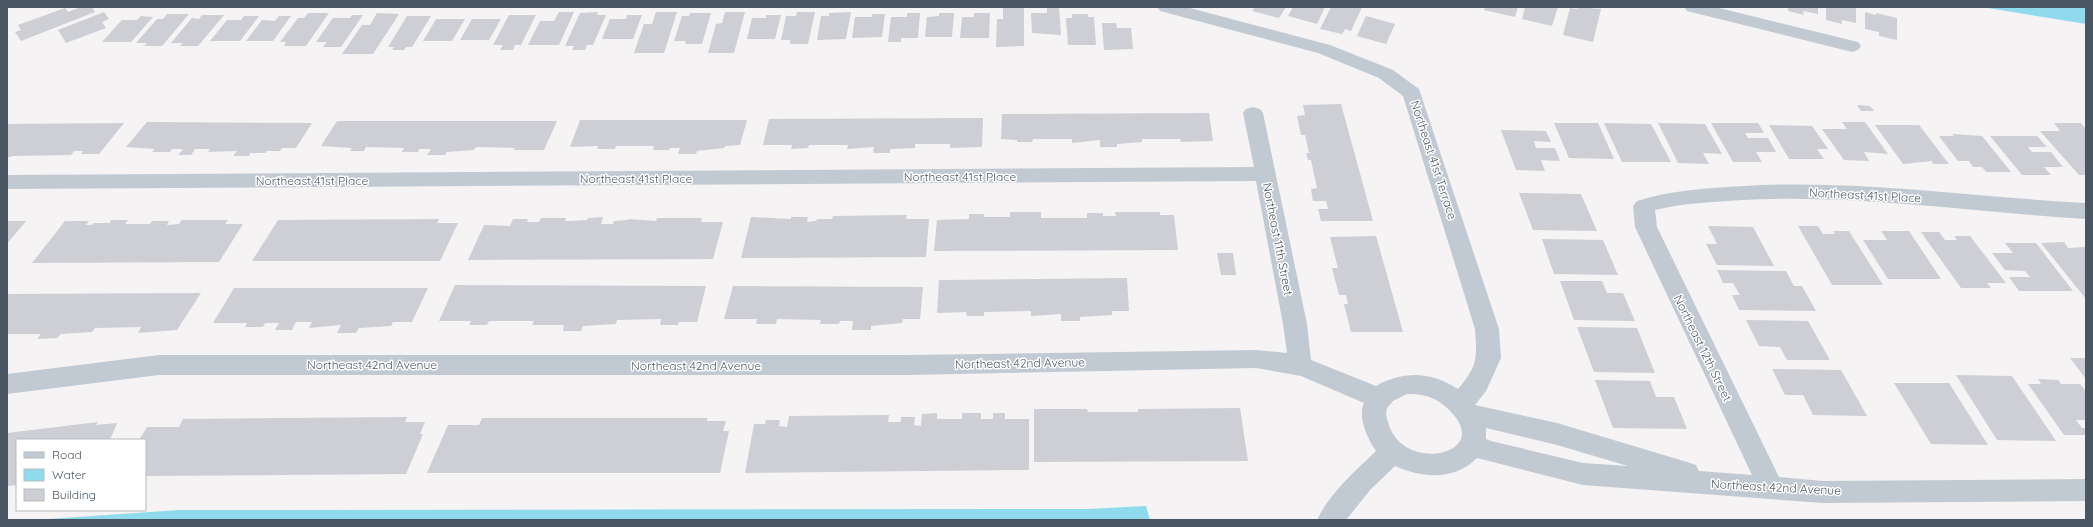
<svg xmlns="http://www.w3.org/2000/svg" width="2093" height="527" font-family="Quicksand,sans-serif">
	<rect width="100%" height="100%" fill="#f5f3f3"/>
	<g fill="#90daee">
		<path d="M1985,7H2086V24L1988,8Z"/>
		<path d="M1146,506L1150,520H34L179,510L1088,509Z"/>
	</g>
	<g fill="#cdcfd5">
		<path d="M81,7H92L95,12L21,41L15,32L21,30L18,25L65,8L68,12Z"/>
		<path d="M1024,7V46L996,47L997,19H1003V8Z"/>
		<path d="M1047,7H1059L1061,35L1032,33L1031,13H1047Z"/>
		<path d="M1255,7H1286L1279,18L1252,11Z"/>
		<path d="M1293,7H1325L1317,24L1288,16Z"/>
		<path d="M1331,7H1362L1351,31L1345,29L1342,34L1320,29Z"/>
		<path d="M1485,7H1518L1515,17L1484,10Z"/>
		<path d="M1525,7H1558L1552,26L1522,19Z"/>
		<path d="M1578,7L1601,9L1593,42L1563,35L1570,8L1577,9Z"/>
		<path d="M1788,7H1818V14L1803,11L1804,15L1788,11Z"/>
		<path d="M1826,7H1856V23L1842,20V24L1826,20Z"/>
		<path d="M104,12L109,19L102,22L106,28L66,43L58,30Z"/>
		<path d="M559,12H574L559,45H528L540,21H554Z"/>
		<path d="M598,12L597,15H606L593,45H587L585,50H572L574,46H565L580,13Z"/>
		<path d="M656,12H677L664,53H634L644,24H652Z"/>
		<path d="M725,12H745L734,53H708L716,24L722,23Z"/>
		<path d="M797,12H815L808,44H790V40H781L786,16H796Z"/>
		<path d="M851,12L846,39L817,40L821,16H829V13Z"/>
		<path d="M1865,12L1876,15V13L1897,18V40L1879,36V32L1865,29Z"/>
		<path d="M308,13H329L306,46H284L286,42H280L298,18H304Z"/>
		<path d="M377,13L399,14L373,54H342L362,25H370Z"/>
		<path d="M690,13H711L702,44H685L686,41H674L682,16H689Z"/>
		<path d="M907,13H920L918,38H901V42H888L891,17H907Z"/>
		<path d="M939,13H954L952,37H925L927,17L939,16Z"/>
		<path d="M974,13H990L989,38H960L962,17H974Z"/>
		<path d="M167,14H189L162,46H144L147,43H136L157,19H163Z"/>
		<path d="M872,14H885L882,37L852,38L855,17H872Z"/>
		<path d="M1072,14H1088V17H1094L1096,45H1068L1066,18H1072Z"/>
		<path d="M202,15H224L198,46H180L183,43H171L192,18L199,19Z"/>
		<path d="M352,15H363L341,47H323L327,42H316L333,18H350Z"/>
		<path d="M509,15H536L521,45H515L513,50H500L503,45H493Z"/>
		<path d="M627,15H642L633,39H602L610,19H626Z"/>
		<path d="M766,15H781L775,39H747L752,18H766Z"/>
		<path d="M141,16L153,17L131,42H102L122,20H137Z"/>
		<path d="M244,16H259L240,41H210L227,20H241Z"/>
		<path d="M279,16H291L273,41H246L262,20L275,21Z"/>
		<path d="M407,16H431L412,47H406L404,50H392L394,47H388Z"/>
		<path d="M1366,16L1395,24L1386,44L1357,36Z"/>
		<path d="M436,19H465L452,41H423Z"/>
		<path d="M472,19H501L489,40H460Z"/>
		<path d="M1102,23H1116L1117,28H1131L1133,49L1104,50Z"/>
		<path d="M1341,104L1373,221H1321L1318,209H1328L1326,201H1313L1311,189L1317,188L1311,160H1308L1306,153H1309L1305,135H1301L1297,116L1305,115L1303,105Z"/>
		<path d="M1857,105L1870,106L1874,111H1861Z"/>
		<path d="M1209,113L1213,141L1181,142L1180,139H1142V142L1117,144V147H1100V140L1072,143V139H1033L1032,142H1017V140L1001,139L1002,114Z"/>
		<path d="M983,118L982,147L950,148V144H915V148L890,149V153H873L874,147L847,149L848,145H809L808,148L791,149L792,145H763L769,119Z"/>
		<path d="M580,120H747L740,145L725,146L724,148L697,151L696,154H678L680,148H670L669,150H653L654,146H616L615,149H597L598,146L570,147Z"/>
		<path d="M337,121H557L544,150H513L515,148L476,147L474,150L447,152L445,155H427L431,149H419L418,152H402L404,148L366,147L364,151H350L352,148L321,146Z"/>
		<path d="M147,122L312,123L296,148H282L280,151H267L265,153H250L249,156H233L237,151L208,152L210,149H195L191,155H178L183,149H172L170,152H152L155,149L126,147Z"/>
		<path d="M1842,122H1865L1888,154L1864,152L1869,161L1844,160L1822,129H1847Z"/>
		<path d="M124,123L99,154H81L83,151H74L71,155L13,156L7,158V124Z"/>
		<path d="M1554,123H1598L1614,159L1569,158Z"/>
		<path d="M1604,123L1651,124L1671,162H1622Z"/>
		<path d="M1658,123L1705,124L1722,154L1703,153L1709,164L1678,163Z"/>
		<path d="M1711,123H1758L1764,133H1745L1748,138H1768L1776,152H1756L1762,162H1733Z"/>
		<path d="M2054,123H2081L2086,129V175H2079L2040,131H2060Z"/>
		<path d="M1769,125L1812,126L1828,149H1817L1824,159H1789Z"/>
		<path d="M1875,125H1919L1949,164H1933L1932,161L1903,164Z"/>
		<path d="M1501,130L1546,131L1551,142L1534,141L1536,148H1555L1560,161L1541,160L1545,171L1516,170Z"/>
		<path d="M1952,134L1982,136L2011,172H1986L1982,167H1973L1969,161H1958L1939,136H1954Z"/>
		<path d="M1990,136H2037L2047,147H2028L2032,152H2051L2063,167H2044L2051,175H2022Z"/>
		<path d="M1519,193L1581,194L1597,231L1533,230Z"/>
		<path d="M1010,212H1041V218H1087V213H1103V216H1116L1115,212H1160V215H1174L1178,250L934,251L937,220L969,219V214H984V217H1010Z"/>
		<path d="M907,215L906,219H929L926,257L741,258L751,217L791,219V217H808L807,222L816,221L817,219H832L833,216Z"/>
		<path d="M603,217L601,224H613L614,221L628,220V219L656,221L657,218H702L701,222H723L713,259L468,260L484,225L510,226L513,219H528L527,222H539L541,218H566L565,221H571L587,220L588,218Z"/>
		<path d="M439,219L437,223H458L440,261H252L278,220Z"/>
		<path d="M111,220H128L125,224H150L152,221H169L167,225L179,224L182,220H228L225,224H243L219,262L32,263L65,221H89L86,225H92L94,223H110Z"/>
		<path d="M7,221H26L7,244Z"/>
		<path d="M1708,226L1753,227L1774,266L1717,265L1706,244H1717Z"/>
		<path d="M1798,226H1818L1823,234H1835L1833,231H1849L1883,285H1832Z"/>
		<path d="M1881,231H1909L1941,279H1888L1863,240H1887Z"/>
		<path d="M1921,232H1939L1945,240H1957L1954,236H1970L2006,283H1987L1991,288H1961Z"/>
		<path d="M1376,236L1403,332H1351L1344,304H1348L1346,295H1339L1332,268H1338L1330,237Z"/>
		<path d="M1542,239L1603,240L1618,275L1554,274Z"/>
		<path d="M2064,242L2068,248L2086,247V299L2041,243Z"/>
		<path d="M2005,243H2036L2073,291H2019L2009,277H2030L2025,271L2005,270L1992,253H2013Z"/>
		<path d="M1217,253H1233L1236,275H1221Z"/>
		<path d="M1717,270L1786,271L1794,286H1802L1816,311L1739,310L1732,295H1740L1733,283H1723Z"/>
		<path d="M1127,278L1129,311H1112V315L1080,317V321H1061V314L1031,316V311L984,312V316H967L966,312L937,313L939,280Z"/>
		<path d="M1560,281H1602L1607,293H1623L1635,321L1574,320Z"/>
		<path d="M455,285L706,286L697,322H679L678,325H660L661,319L617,320L616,324L583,326L581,331H563L564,325H532L534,321H489L487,325H469L471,321H439Z"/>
		<path d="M733,286L923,287L920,319H903L902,323L871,326V330H852L853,321H840L839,324H820L821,320L777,319L776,324H756L757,319H724Z"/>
		<path d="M234,288H428L412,322H393L391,326L359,328L356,333H337L341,325L309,328L312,322H296L292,330H275L279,323H265L263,327H245L247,323H213Z"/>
		<path d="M201,293L177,330L138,333L141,327L95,328L92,332L61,334L57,338L37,339L41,334H7V294Z"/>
		<path d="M1746,320L1808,321L1830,360H1787L1780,347L1759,346Z"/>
		<path d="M1577,327L1637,328L1655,373L1594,372Z"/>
		<path d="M2070,358H2086V379Z"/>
		<path d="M1772,369L1841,370L1867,416L1813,415L1803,395H1785Z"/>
		<path d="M1956,375L2012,376L2056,441L1997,440Z"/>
		<path d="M2038,379L2058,380L2061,384H2080L2086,391V420H2076L2082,428H2086V435H2064L2028,384H2041Z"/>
		<path d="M1595,380L1650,381L1656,397H1674L1687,429L1613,428Z"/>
		<path d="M1894,383H1949L1988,445L1931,444Z"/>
		<path d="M1240,408L1248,461L1034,462V409H1087L1088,412H1138V409Z"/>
		<path d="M937,413V419H962V413H981V419H993V413H1005V419H1029V470L745,473L754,424H765L766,420H780L779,426L787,427L789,416L889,415L888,422H901V417H915L914,425L921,426L922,414Z"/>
		<path d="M407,417L405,422H425L420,434H423L406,474L145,476V440H139L147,427H179L183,419Z"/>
		<path d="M482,418H707V421H726L723,431H729L720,473H427L448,425H479Z"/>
		<path d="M98,422L96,425L117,423L110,440H17V485L7,486V433Z"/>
	</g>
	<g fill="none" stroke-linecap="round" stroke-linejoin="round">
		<g fill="#c1cad2" fill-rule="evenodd">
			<path d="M1157,7H1186L1330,45L1393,70L1419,89L1499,329L1501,358L1486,391L1475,405L1557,423L1687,462L1696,465L1699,471L1752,475L1635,227L1633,206L1637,201C1672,190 1708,188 1744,186C1858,179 1972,197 2086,203V219C1971,212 1857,194 1742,200C1713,202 1683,203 1655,210L1657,227L1779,477L1823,481L2086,479V501L1823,503L1583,485L1477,458C1454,481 1422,478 1395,466L1371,489L1346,520H1317C1329,494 1355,471 1376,451C1368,439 1357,417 1364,403L1301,376L1256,368L908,375H159L7,394V374L159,355H908L1256,350L1287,353L1283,324L1256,181L7,189V175L1254,167L1243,113L1246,109L1253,107L1260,109L1263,113L1307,324L1311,360L1376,386C1405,370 1431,372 1458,389C1478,365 1477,359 1475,329L1403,96L1379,78L1318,53L1160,11ZM1407,394C1425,393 1440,399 1452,413C1491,455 1404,473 1389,425C1387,420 1385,414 1387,408L1393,401ZM1486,428L1557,445L1628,466L1583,463L1491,441L1486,439Z"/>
			<path d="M1684,7H1715L1858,42L1861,46L1858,50L1852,52L1687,11Z"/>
		</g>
	</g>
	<g text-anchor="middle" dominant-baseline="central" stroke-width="3" stroke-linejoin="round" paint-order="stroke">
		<g font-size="12" fill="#4a5661" stroke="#fff">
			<text transform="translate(1434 160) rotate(72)">Northeast 41st Terrace</text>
			<text x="960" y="176">Northeast 41st Place</text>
			<text x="636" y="178">Northeast 41st Place</text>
			<text x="312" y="180">Northeast 41st Place</text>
			<text transform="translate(1865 195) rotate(3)">Northeast 41st Place</text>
			<text transform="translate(1278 239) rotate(79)">Northeast 11th Street</text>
			<text transform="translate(1703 348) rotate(64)">Northeast 12th Street</text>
			<text transform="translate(1020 363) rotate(-1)">Northeast 42nd Avenue</text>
			<text x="372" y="364">Northeast 42nd Avenue</text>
			<text x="696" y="365">Northeast 42nd Avenue</text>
			<text transform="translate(1776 487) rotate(3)">Northeast 42nd Avenue</text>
		</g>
	</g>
	<rect width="2093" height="527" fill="none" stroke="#4a5661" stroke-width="16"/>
	<rect x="16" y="439" width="130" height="72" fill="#ffffff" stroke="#b7bbc0"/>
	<rect x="24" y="452" width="20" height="6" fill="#c1cad2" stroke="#b7bbc0"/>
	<text x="52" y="459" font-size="12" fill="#4a5661">Road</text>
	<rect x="24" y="469" width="20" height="12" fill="#90daee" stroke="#b7bbc0"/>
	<text x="52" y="479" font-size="12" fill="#4a5661">Water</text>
	<rect x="24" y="489" width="20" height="12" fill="#cdcfd5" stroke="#b7bbc0"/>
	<text x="52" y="499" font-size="12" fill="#4a5661">Building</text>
</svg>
